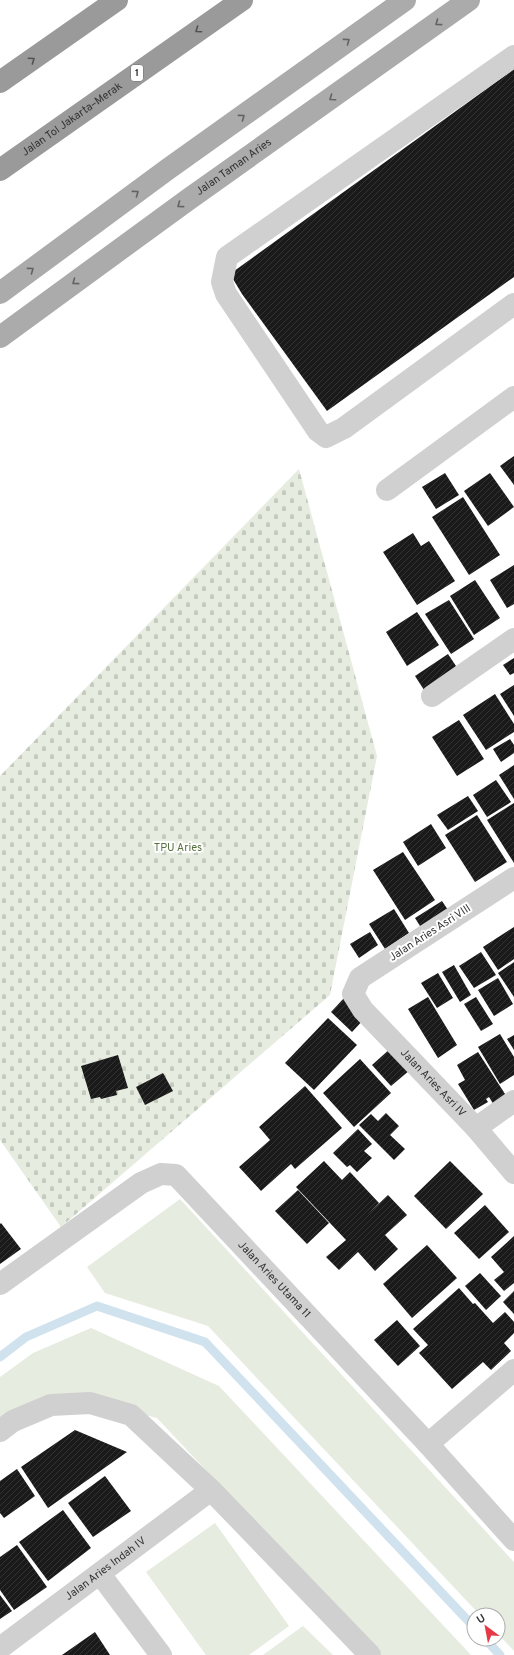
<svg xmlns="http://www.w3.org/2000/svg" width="514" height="1655" font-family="Overpass,sans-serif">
	<defs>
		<pattern id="cemetery-stones" width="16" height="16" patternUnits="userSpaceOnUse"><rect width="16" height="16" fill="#e6ecdf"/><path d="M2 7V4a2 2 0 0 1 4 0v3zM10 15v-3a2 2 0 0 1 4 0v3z" fill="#c6cbc0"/></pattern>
		<pattern id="building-hatch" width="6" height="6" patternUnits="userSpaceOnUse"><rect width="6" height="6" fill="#1a1a1a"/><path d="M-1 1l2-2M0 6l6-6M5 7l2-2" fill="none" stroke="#333"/></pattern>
	</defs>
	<rect width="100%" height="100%" fill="#fff"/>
	<g fill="#e6ecdf">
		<path d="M180,1199L514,1562V1651L498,1634V1615H480L208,1326L105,1293L87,1267Z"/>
		<path d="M91,1328L219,1386L471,1655H379L157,1418L77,1398L0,1423V1377L33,1353Z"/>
		<path d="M215,1523L289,1626L249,1655H206L146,1572Z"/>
		<path d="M303,1626L333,1655H263Z"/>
	</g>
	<path fill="url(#cemetery-stones)" d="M299,469L377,756L330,995L61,1227L0,1140V776Z"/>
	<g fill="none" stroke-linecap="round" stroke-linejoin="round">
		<g stroke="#cfe2ee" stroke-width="9">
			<path d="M0,1357L26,1337L97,1306L205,1342L474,1627"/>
			<path d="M485,1639L500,1655"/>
		</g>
	</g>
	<g fill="url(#building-hatch)">
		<path d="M514,69V277L327,411L242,294L230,274Z"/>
		<path d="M514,456V485L500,466Z"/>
		<path d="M445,473L459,495L436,509L422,487Z"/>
		<path d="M490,473L514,507L488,526L464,491Z"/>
		<path d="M463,497L500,555L469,575L432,517Z"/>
		<path d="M413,533L421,546L429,541L455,581L417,605L383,552Z"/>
		<path d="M514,565V604L507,608L490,580Z"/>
		<path d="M475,580L500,618L474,635L450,596Z"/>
		<path d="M449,600L474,639L451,654L425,614Z"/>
		<path d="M417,612L439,645L407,666L386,632Z"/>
		<path d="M448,654L460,672L426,693L415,676Z"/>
		<path d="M514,658V673L510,675L503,665Z"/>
		<path d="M514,685V716L500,694Z"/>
		<path d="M495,694L514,724V732L486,750L463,715Z"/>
		<path d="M459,720L484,759L457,776L432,737Z"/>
		<path d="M510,739L514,745V753L501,762L493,749Z"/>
		<path d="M514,765V799L499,775Z"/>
		<path d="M496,780L511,802L487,817L473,795Z"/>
		<path d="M468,796L478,811L448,830L437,815Z"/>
		<path d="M514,803V863L487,820Z"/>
		<path d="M477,815L507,862L475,882L445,835Z"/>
		<path d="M431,824L446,848L418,866L403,842Z"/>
		<path d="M403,852L435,900L405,920L373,870Z"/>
		<path d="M442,901L452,916L425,934L415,918Z"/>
		<path d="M394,909L409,933L385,949L369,924Z"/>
		<path d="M514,927V959L498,970L483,947Z"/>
		<path d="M370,932L378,945L359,958L350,944Z"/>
		<path d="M481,952L496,975L474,988L459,966Z"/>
		<path d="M514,962V997L498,973Z"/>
		<path d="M454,965L471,995L460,1002L442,972Z"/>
		<path d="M438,973L453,998L437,1008L421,983Z"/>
		<path d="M498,978L513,1004L494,1016L478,990Z"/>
		<path d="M345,997L366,1017L352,1032L331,1012Z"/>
		<path d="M428,997L457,1045L438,1058L408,1009Z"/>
		<path d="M476,997L493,1024L481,1031L464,1004Z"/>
		<path d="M328,1018L357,1045L314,1090L285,1063Z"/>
		<path d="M500,1034L514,1057V1075L500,1084L478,1047Z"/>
		<path d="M514,1035V1050L507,1039Z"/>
		<path d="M391,1048L410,1070L391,1086L372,1065Z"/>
		<path d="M478,1052L507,1097L494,1105L489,1097L486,1099L488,1102L474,1110L458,1084L465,1080L457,1065Z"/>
		<path d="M118,1055L128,1088L116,1091L117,1095L101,1099L100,1097L91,1099L81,1066Z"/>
		<path d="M360,1059L391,1093L354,1127L323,1093Z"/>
		<path d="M163,1073L173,1091L145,1105L136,1087Z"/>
		<path d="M305,1086L342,1128L295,1169L291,1164L261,1191L239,1167L270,1140L259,1127Z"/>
		<path d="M386,1113L399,1126L390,1135L405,1149L394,1160L359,1125L371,1114L378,1121Z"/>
		<path d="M358,1129L372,1144L364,1151L372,1158L357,1172L350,1165L347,1167L333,1153Z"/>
		<path d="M324,1161L342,1180L350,1172L379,1203L367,1215L388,1195L407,1215L385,1235L398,1249L375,1271L358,1252L339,1270L326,1257L346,1240L296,1187Z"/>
		<path d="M450,1161L483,1194L446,1229L414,1196Z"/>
		<path d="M298,1190L329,1223L307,1244L275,1211Z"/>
		<path d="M485,1205L509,1232L479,1259L454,1233Z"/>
		<path d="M1,1223L21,1249L0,1264V1224Z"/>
		<path d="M514,1236V1283L504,1291L494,1280L504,1272L491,1257Z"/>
		<path d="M427,1245L457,1278L412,1318L383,1284Z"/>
		<path d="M480,1273L501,1296L486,1310L465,1286Z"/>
		<path d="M459,1288L473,1304L475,1303L493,1323L505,1312L514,1322V1333L504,1343L511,1351L491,1370L483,1362L452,1389L419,1353L428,1345L413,1329Z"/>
		<path d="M514,1291V1314L503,1302Z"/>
		<path d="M397,1320L420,1346L398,1366L374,1340Z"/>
		<path d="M75,1430L127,1452L48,1508L21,1467Z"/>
		<path d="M17,1469L35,1496L4,1518L0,1513V1481Z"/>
		<path d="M105,1476L131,1511L93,1537L68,1503Z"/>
		<path d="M63,1510L91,1548L48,1581L19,1542Z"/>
		<path d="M17,1545L47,1587L14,1610L0,1590V1557Z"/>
		<path d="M0,1595L12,1611L0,1619Z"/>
		<path d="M95,1632L110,1655H62Z"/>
	</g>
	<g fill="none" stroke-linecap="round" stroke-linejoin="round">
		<g stroke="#d0d0d0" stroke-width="22">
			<path d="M514,56L227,257L222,282L226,294L318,431L326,437L344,428L514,304"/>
			<path d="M387,490L514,397"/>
			<path d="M432,696L514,639"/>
			<path id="s1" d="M514,878L360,978L353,994L363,1010L476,1128L514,1173"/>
			<path d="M476,1128L514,1101"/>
			<path id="s2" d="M0,1284L141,1183L161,1174L176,1175L428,1444L514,1540"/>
			<path d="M0,1431L13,1421L51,1405L90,1403L131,1415L211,1490L370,1655"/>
			<path d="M428,1444L514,1370"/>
			<path d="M100,1574L161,1655"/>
			<path id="s3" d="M0,1648L211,1490"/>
		</g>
		<g stroke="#ababab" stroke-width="22">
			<path d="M0,293L168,169L405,0"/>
			<path id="s4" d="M0,337L189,199L469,0"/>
		</g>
		<g stroke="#9a9a9a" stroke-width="22">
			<path d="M0,82L117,0"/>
			<path id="s5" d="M0,170L242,0"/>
		</g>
	</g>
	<defs><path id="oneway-chevron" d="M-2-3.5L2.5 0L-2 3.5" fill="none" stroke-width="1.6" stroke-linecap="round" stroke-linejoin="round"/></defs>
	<g stroke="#636363">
		<use href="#oneway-chevron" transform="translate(438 23) rotate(144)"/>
		<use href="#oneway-chevron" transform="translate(347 41) rotate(-36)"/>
		<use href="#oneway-chevron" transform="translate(332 98) rotate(145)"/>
		<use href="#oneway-chevron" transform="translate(242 117) rotate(-36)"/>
		<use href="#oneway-chevron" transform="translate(136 193) rotate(-36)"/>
		<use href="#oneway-chevron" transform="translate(180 205) rotate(144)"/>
		<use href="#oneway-chevron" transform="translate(31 270) rotate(-36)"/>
		<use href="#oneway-chevron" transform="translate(75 282) rotate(144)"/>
	</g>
	<g stroke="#525252">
		<use href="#oneway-chevron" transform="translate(198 30) rotate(145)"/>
		<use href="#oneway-chevron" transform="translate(32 60) rotate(-35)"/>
	</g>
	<g text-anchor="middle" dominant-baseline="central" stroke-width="4" stroke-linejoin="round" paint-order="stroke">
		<rect fill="#fff" stroke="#707070" stroke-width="1" x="131" y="65" width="12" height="16" rx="3"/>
		<g font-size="10" font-weight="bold" fill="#333">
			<text x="137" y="73">1</text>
		</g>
		<g font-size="11" fill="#333" stroke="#fff">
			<text stroke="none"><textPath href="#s5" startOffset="88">Jalan Tol Jakarta–Merak</textPath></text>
			<text stroke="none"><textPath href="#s4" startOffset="289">Jalan Taman Aries</textPath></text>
			<text transform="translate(430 933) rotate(-33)">Jalan Aries Asri VIII</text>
			<text stroke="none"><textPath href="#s1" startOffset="321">Jalan Aries Asri IV</textPath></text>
			<text stroke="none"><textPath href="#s2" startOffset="354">Jalan Aries Utama 11</textPath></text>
			<text stroke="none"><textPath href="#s3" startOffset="132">Jalan Aries Indah IV</textPath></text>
		</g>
		<g font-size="11" fill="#56703f" stroke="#fff">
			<text x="178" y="848">TPU Aries</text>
		</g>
	</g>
	<g transform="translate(486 1627) rotate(328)"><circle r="19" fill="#ffffff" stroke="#adadad"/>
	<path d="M0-3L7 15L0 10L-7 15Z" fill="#e63946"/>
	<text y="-6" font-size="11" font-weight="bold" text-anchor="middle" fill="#333333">U</text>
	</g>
</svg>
